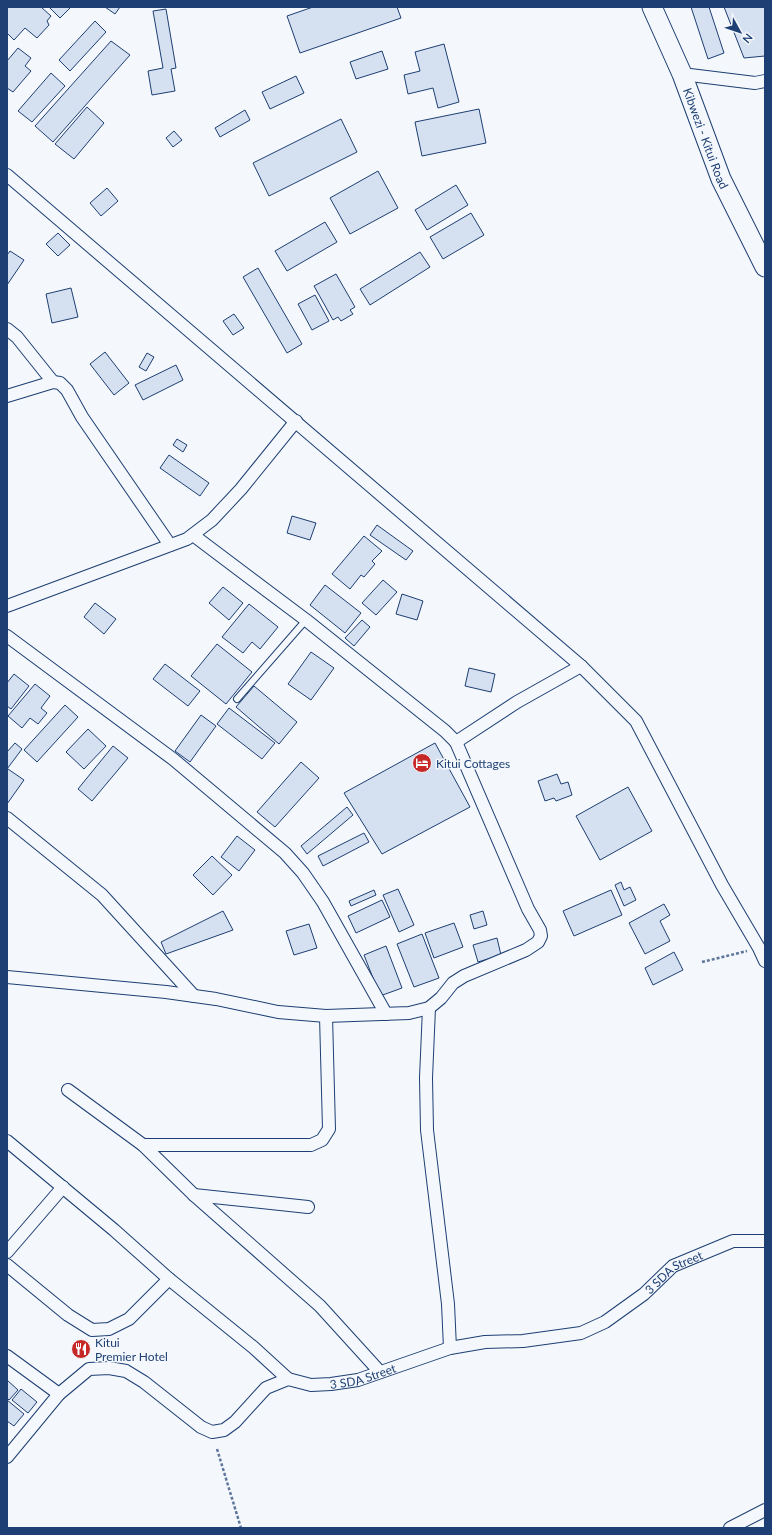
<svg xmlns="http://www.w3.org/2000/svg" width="772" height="1535" font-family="Lato,sans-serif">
	<rect width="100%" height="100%" fill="#f4f7fb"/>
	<g fill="#d5e0f0" stroke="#1d3f73">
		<path d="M7,7H41L51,16L47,21L49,25L37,38L25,28L14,40L7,33Z"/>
		<path d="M49,7H71L60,18Z"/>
		<path d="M105,7H120L115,14Z"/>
		<path d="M313,7H397L401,18L300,53L287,16Z"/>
		<path d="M691,7H709L724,53L708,59Z"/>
		<path d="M724,7H765V56L744,58Z"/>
		<path d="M166,9L176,68L171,69L175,91L152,95L148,71L163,68L153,11Z"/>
		<path d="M95,21L106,32L70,71L59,60Z"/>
		<path d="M111,41L130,55L53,142L35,126Z"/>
		<path d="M444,44L459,102L438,108L433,88L408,94L404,75L420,71L415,52Z"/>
		<path d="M18,48L31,58L25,66L31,71L13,92L7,88V61Z"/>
		<path d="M382,51L388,69L356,79L350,62Z"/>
		<path d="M51,73L65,86L32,122L18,111Z"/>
		<path d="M296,76L304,93L270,109L262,92Z"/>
		<path d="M87,107L104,123L74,159L55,144Z"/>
		<path d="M479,109L486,143L422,156L415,122Z"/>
		<path d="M245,110L250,120L220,137L215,128Z"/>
		<path d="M341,119L357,152L269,196L253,163Z"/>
		<path d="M174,131L182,140L173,147L166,138Z"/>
		<path d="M378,171L398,208L350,234L330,198Z"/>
		<path d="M456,185L468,205L427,230L415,210Z"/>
		<path d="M107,188L118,201L101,216L90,203Z"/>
		<path d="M471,213L484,235L443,259L430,237Z"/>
		<path d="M325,222L337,242L287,271L275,251Z"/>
		<path d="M58,233L70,245L58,256L46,244Z"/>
		<path d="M10,251L24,260L7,285V255Z"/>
		<path d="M420,252L430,267L370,305L360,289Z"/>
		<path d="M258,268L302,344L287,353L243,277Z"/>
		<path d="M336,274L355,307L350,310L353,314L341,321L338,317L333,320L314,286Z"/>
		<path d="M71,288L78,317L52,323L46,294Z"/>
		<path d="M315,295L329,321L312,330L298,304Z"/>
		<path d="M234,314L244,328L233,335L223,321Z"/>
		<path d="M105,352L129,383L114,395L90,364Z"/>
		<path d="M147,353L154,357L146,371L139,367Z"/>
		<path d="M176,365L183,380L143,400L135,385Z"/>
		<path d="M177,439L187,445L183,452L173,445Z"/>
		<path d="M169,455L209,483L200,496L160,468Z"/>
		<path d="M292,516L316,523L310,540L287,533Z"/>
		<path d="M377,525L413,551L406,560L370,535Z"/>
		<path d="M364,536L382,551L372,561L375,564L364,577L361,575L350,589L332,574Z"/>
		<path d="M383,580L397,592L376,615L362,603Z"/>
		<path d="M325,585L361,613L345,633L310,605Z"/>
		<path d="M223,587L243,603L229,620L209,603Z"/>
		<path d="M402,594L423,601L417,620L396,614Z"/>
		<path d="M95,603L116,619L104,634L84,617Z"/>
		<path d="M249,604L278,627L260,649L252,642L243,653L222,637Z"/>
		<path d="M362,620L370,627L354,646L345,638Z"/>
		<path d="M217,644L252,672L226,704L191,676Z"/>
		<path d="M311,652L334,668L311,700L288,684Z"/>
		<path d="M165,664L200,691L188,706L153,679Z"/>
		<path d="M469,668L495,674L491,692L465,686Z"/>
		<path d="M14,674L29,686L11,709L7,706V683Z"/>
		<path d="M35,684L50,696L41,708L47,713L38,724L30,718L22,728L8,716Z"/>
		<path d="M254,686L297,722L279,744L236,707Z"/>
		<path d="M65,705L78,717L37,762L24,750Z"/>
		<path d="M229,708L275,743L262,759L217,724Z"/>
		<path d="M201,715L216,726L190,762L175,751Z"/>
		<path d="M88,729L106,746L84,769L66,752Z"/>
		<path d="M15,743L22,749L7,769V752Z"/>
		<path d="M435,743L470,807L382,854L344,793Z"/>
		<path d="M113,746L128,758L92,801L78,789Z"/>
		<path d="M301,762L319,778L275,827L257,812Z"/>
		<path d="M8,769L24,780L7,804V770Z"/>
		<path d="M557,774L561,784L568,782L572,795L556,801L554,798L545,801L538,781Z"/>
		<path d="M628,787L652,831L600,860L576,816Z"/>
		<path d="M347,807L353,815L307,854L301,846Z"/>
		<path d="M364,833L369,842L323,866L318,856Z"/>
		<path d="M237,836L255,850L239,871L221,857Z"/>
		<path d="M212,856L232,875L213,895L193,875Z"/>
		<path d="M621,882L624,890L630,887L636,900L624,906L615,885Z"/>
		<path d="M398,889L414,925L399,932L383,895Z"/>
		<path d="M374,890L376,895L351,906L349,901Z"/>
		<path d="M611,890L622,915L574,936L563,911Z"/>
		<path d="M382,900L390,917L356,933L348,916Z"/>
		<path d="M664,904L670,915L660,921L670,941L645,954L629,923Z"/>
		<path d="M223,911L233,930L166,954L161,942Z"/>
		<path d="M483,911L487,925L474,929L470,915Z"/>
		<path d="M454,923L463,947L434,958L425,933Z"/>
		<path d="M309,924L317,948L294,955L286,931Z"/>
		<path d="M422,934L439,978L414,987L397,944Z"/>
		<path d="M497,938L501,955L478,962L473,945Z"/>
		<path d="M386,946L402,988L380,996L364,955Z"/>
		<path d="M674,952L683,970L653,985L645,968Z"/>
		<path d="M7,1380L18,1390L9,1400L7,1398Z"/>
		<path d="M21,1389L37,1402L28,1413L12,1400Z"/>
		<path d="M7,1400L24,1414L14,1426L7,1421Z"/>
	</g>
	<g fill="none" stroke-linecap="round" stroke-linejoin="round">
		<g stroke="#1d3f73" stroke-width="8">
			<path id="lane" d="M237,699L306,620"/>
		</g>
		<g stroke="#1d3f73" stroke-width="14">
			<g id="street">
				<path d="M682,74L755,83L765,81"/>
				<path d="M7,175L581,666L636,721L722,885L759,948L765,961"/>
				<path d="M7,329L17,337L53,382"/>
				<path d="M7,396L53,382L60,383L67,390L82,417L170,545"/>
				<path d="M193,535L306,620L445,731L456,742L517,702L581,666"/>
				<path d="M7,606L187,539L212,520L241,489L296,421"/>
				<path d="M7,636L173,759L285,853L303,873L323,902L386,1014"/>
				<path d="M7,818L102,895L194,996"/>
				<path d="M7,977L166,992L216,999L278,1012L326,1016L409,1013L429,1008L441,998L453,983L464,976L526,950L538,942L541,936L540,930L528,909L456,742"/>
				<path d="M429,1008L426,1078L427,1130L448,1304L450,1348"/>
				<path d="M68,1090L143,1145L194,1195L320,1306L380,1372"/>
				<path d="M7,1141L114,1230L169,1279L253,1347L288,1379"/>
				<path d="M143,1145H311L322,1140L329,1129L326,1016"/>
				<path d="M194,1195L308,1207"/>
				<path d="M7,1252L63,1187"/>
				<path d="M7,1265L68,1315L92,1330L109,1329L129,1319L169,1279"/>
				<path d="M7,1356L59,1394"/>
				<path id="s1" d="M7,1457L59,1394L89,1369L109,1368L126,1371L144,1382L201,1427L212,1432L224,1430L235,1422L266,1388L288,1379L311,1385L331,1384L358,1380L450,1348L485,1342L523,1341L581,1333L605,1322L644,1294L673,1266L733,1241H765"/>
				<path d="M730,1528L765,1510"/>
			</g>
		</g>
		<g stroke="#1d3f73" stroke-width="21">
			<g id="primary">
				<path id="s2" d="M652,7L682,74L721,179L765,267"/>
			</g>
		</g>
		<g stroke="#5e769c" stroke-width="2.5" stroke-dasharray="3 2" stroke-linecap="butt">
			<path d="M702,962L747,951"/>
			<path d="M217,1449L241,1528"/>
		</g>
		<use href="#lane" stroke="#f4f7fb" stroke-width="6"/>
		<use href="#street" stroke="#f4f7fb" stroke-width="12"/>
		<use href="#primary" stroke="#f4f7fb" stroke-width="19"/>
	</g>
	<defs>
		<g id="hotel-disc" transform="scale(1)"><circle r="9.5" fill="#c62828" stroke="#f4f7fb"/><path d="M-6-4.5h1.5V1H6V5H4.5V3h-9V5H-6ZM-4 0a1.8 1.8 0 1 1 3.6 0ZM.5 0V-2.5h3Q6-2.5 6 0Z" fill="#fff"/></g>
		<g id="restaurant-disc" transform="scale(1)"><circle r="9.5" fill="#c62828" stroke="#f4f7fb"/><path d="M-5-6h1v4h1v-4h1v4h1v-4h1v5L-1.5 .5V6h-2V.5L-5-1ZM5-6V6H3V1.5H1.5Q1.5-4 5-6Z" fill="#fff"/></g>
	</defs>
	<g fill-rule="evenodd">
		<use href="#hotel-disc" x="422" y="763"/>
		<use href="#restaurant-disc" x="81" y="1349"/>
	</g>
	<g text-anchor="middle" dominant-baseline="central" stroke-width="3" stroke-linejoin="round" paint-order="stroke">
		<g font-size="12" fill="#1d3f73" stroke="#f4f7fb">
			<text stroke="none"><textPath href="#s2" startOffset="142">Kibwezi - Kitui Road</textPath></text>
			<text stroke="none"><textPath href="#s1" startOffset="772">3 SDA Street</textPath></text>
			<text stroke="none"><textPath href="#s1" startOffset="436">3 SDA Street</textPath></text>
		</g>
		<g font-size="12" fill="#1d3f73" stroke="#f4f7fb" text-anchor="start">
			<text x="436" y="763">Kitui Cottages</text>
			<text x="95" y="1342">Kitui<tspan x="95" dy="14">Premier Hotel</tspan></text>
		</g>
	</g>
	<rect width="772" height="1535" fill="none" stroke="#1d3f73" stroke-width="16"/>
	<g transform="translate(740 32) rotate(130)" stroke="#f4f7fb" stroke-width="3" paint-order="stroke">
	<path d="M0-3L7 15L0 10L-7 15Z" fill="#1d3f73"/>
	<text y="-6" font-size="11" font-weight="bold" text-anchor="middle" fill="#1d3f73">N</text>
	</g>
</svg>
